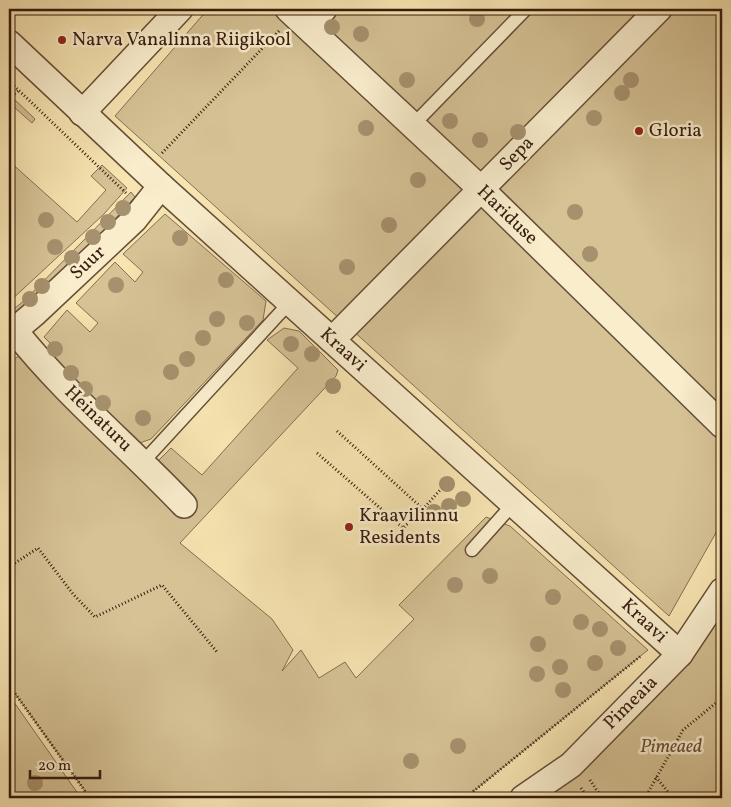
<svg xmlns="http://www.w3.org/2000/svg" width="731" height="807" font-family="Vollkorn,serif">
	<rect width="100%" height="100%" fill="#f6e4b1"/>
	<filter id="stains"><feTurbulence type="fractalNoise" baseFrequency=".004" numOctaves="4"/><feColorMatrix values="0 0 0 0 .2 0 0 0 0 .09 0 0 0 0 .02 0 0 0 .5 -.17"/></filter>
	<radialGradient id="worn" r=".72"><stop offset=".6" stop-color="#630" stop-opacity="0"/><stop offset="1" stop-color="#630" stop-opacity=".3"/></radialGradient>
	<g fill="#d5c295" stroke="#856e52">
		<path d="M208,9H722V522L669,616L115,116Z"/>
		<path d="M14,99L35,119L32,123L14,107L9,112V103Z"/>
		<path d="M9,161L77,222L106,190L91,176L102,165L127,188L104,214L9,302Z"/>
		<path d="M131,192L135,197C96,239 56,287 9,320V313L25,300Z"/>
		<path d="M165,214L266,301L263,320L151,439L137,444L45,353L52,345L44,337L67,310L90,332L98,323L76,303L115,262L135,282L143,272L123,254Z"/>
		<path d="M284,328L299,331L338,370L336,376L180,543L272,619L293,650L282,671L301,650L319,678L345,662L356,678L414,619L399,605L486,517L510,526L648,650L465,798H90L9,685V362L19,356L27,359L187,501L158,461L171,448L202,475L298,368L267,340Z"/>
		<path d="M722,602V798H533Z"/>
		<path d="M9,695L81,798H9Z"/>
	</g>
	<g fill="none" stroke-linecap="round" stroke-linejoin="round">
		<g stroke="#654d38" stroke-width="15">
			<g id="service">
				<path d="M413,125L526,9"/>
				<path d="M143,462L290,302"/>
				<path d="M472,550L513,504"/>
			</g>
		</g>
		<g stroke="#654d38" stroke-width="28">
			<g id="minor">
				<path d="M288,9L482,190L722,425"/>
				<path d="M307,26L324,9"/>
				<path d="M9,43L161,186L680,654"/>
				<path d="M82,113L180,9"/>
				<path d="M15,331C65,394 128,446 184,505"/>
				<path d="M9,335L35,313L134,220L161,186"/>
				<path d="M332,340L659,9"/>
				<path d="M523,798L571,765L680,654L722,591"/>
			</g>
		</g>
		<g stroke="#351b0f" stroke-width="3" stroke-dasharray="1 2.5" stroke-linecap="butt">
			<path d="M9,81L126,193"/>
			<path d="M9,98L18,91"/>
			<path d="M162,153L279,31"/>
			<path d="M337,431L423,509L441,489"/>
			<path d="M317,453L403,528L423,509"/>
			<path d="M9,567L38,548L73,594L95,617L162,585L217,652"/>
			<path d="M9,685L90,798"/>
			<path d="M656,777L673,798"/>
			<path d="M590,780L602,798"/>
			<path d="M581,788L588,798"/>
			<path d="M465,798L642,655"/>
			<path d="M645,798L683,730L722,698"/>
		</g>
		<use href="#service" stroke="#f9edcc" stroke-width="12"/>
		<use href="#minor" stroke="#f9edcc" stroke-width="25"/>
	</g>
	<g fill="#a6916e">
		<circle cx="477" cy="19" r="8"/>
		<circle cx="332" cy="27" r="8"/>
		<circle cx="361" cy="34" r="8"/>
		<circle cx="407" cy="80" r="8"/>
		<circle cx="631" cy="80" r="8"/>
		<circle cx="622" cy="93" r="8"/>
		<circle cx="594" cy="118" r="8"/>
		<circle cx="450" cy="121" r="8"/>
		<circle cx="366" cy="128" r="8"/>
		<circle cx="518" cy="132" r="8"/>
		<circle cx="480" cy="140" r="8"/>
		<circle cx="418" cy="180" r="8"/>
		<circle cx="123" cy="208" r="8"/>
		<circle cx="575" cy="212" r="8"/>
		<circle cx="46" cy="220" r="8"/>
		<circle cx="108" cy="222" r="8"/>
		<circle cx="389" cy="225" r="8"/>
		<circle cx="93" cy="237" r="8"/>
		<circle cx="180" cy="238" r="8"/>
		<circle cx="55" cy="247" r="8"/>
		<circle cx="590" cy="254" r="8"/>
		<circle cx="72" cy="258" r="8"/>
		<circle cx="347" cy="267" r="8"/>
		<circle cx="226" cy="280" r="8"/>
		<circle cx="116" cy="285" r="8"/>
		<circle cx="42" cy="286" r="8"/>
		<circle cx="30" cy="299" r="8"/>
		<circle cx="217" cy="319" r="8"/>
		<circle cx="247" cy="323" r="8"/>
		<circle cx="203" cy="338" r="8"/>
		<circle cx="291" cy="344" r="8"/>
		<circle cx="55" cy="349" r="8"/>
		<circle cx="312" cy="354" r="8"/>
		<circle cx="187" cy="359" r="8"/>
		<circle cx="171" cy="372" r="8"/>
		<circle cx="71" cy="373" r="8"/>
		<circle cx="333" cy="386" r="8"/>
		<circle cx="85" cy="389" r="8"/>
		<circle cx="103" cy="403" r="8"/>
		<circle cx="143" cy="418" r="8"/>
		<circle cx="447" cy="484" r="8"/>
		<circle cx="463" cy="499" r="8"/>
		<circle cx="449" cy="506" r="8"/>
		<circle cx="434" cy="512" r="8"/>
		<circle cx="490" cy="576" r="8"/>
		<circle cx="455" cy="585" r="8"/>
		<circle cx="553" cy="597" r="8"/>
		<circle cx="581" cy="622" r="8"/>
		<circle cx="600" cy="629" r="8"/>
		<circle cx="538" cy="644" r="8"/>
		<circle cx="618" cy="648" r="8"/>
		<circle cx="595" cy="663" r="8"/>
		<circle cx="560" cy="667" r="8"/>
		<circle cx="537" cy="674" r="8"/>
		<circle cx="563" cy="690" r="8"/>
		<circle cx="458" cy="746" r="8"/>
		<circle cx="411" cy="761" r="8"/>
		<circle cx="35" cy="783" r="8"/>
	</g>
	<g fill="#8f2418" stroke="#f9edcc" stroke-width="2">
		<circle cx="62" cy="40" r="5"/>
		<circle cx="639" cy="131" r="5"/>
		<circle cx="349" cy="527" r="5"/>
	</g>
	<g text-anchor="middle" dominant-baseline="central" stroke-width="5" stroke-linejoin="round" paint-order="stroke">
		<g font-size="19" fill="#351b0f" stroke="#f9edcc" text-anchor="start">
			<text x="72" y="40">Narva Vanalinna Riigikool</text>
			<text x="649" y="131">Gloria</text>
			<text x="359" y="516">Kraavilinnu<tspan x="359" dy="22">Residents</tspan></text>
		</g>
		<g font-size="19" fill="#351b0f" stroke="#f9edcc">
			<text transform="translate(517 154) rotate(-46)">Sepa</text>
			<text transform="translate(507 215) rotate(44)">Hariduse</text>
			<text transform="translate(88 263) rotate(-43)">Suur</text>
			<text transform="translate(343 350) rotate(42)">Kraavi</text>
			<text transform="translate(98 419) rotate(44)">Heinaturu</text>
			<text transform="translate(644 621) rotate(43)">Kraavi</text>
			<text transform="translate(631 703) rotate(-45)">Pimeaia</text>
		</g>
		<g font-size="19" font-style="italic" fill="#654d37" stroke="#f9edcc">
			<text x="671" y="747">Pimeaed</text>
		</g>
	</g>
	<rect width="731" height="807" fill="none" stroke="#f6e4b1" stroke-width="30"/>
	<rect x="10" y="10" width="711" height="787" fill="none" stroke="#351b0f" stroke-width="2.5"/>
	<rect x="15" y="15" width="701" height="777" fill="none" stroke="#351b0f"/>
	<path d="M30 770v8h70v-8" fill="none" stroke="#351b0f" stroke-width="2.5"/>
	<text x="38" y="770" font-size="15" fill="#351b0f" stroke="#f9edcc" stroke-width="4" paint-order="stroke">20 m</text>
	<rect width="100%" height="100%" filter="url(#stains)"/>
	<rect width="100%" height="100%" fill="url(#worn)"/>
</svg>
